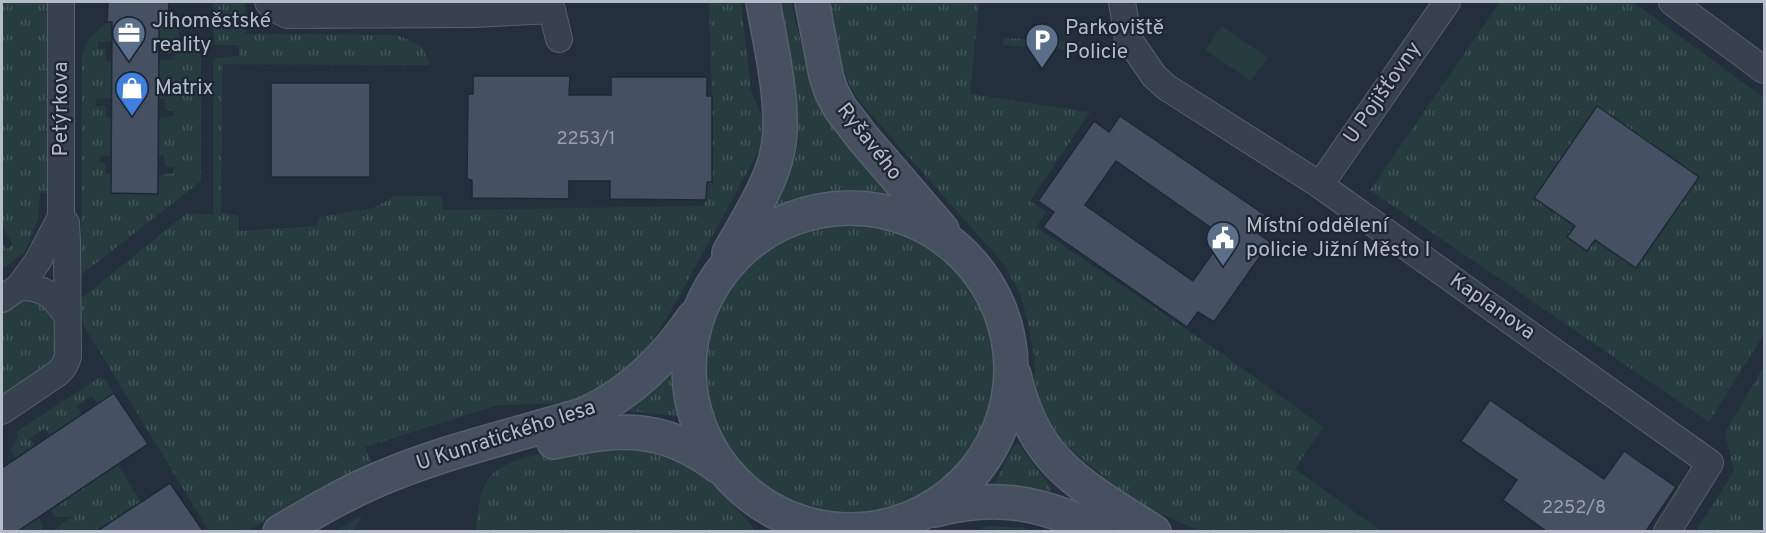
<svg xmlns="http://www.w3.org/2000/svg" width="1766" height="533" font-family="Overpass,sans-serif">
	<defs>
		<pattern id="grass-tufts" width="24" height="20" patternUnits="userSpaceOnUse" patternTransform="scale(1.5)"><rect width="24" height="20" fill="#263c3f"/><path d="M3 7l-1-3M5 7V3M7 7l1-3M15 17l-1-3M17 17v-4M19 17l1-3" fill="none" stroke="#435659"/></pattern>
		<pattern id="park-dots" width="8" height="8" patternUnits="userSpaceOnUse" patternTransform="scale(1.5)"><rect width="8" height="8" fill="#263c3f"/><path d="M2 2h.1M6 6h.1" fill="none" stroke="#435659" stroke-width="1.8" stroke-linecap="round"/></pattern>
	</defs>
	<rect width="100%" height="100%" fill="#242f3e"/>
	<g fill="url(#grass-tufts)" fill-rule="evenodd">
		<path d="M2,2H49L50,192L40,193L38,218L25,252L2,269V243L7,249L13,245L2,225Z"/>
		<path d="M213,2H245L246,34L397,35L422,46L429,62V65L223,64L221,212L239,216V231L316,226L319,217L373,208L395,196H441L443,210L703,206L706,200L707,182L712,181V96L709,2H741L751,91L762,117L761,147L667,318L640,357L618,380L574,403L498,405L365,447L373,466L310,497L247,531H209L84,326L77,302L187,213L213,215V62L215,58L239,56V45H214Z"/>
		<path d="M779,2H791L812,89L826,115L850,151L891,194L888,199L829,198L782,211H776L774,203L792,170L799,143L796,91Z"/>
		<path d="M827,2H979L970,94L1090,112L1030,201L1046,212L1036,227L1224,355L1323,427L1295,469L1381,531H1200L1136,503L1071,450L1060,438L1040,404L1034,385L1035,360L1028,323L1021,295L1003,263L859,101C838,66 835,41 827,2Z"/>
		<path d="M1500,2H1633L1764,98V334L1709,422L1370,190ZM1534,197L1595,240L1587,251L1567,237L1575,226Z"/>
		<path d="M108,22H112V41L98,42V49H106V61H112L111,98L96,99V106H106V117L111,118V155L100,157V162L105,163L106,174H111V194H158V175L174,173V167H165L164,155H158L159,118L174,116L175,111L165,110V99H158L159,61L175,59V53H165V42H159V22L178,24L179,41H201V181L81,275L82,55L90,37Z"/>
		<path d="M1004,38L1081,42L1080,51L1003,45Z"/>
		<circle cx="852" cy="369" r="147"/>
		<path d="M34,294L58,317L56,361L2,403V305Z"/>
		<path d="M1764,366V531H1696L1734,471L1725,433Z"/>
		<path d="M668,374H672L675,381L679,413L676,416L630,411L626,408Z"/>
		<path d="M100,377L105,380L114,393L98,404L92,396L77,406L82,415L50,436L45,428L30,438L35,446L16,459L11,450L18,435L16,432Z"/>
		<path d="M626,442C644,447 664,451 680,459C700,469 743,513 755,531L476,532C477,514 479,488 492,474C512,452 596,446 626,442Z"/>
		<path d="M1018,443L1051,488V492L1049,495L997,488L994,485L1013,447Z"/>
		<path d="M118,465L141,502L97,531L51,532L72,517H56L51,510L53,509Z"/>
		<path d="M362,515L353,531H336Z"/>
		<path d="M38,518L43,526L40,531H18Z"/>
	</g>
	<path fill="url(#park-dots)" d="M988,526L1025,528L1033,531H975Z"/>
	<path fill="#263c3f" d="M1222,26L1268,58L1251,81L1205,50Z"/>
	<g fill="#455162" stroke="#1f2835" stroke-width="1.5" fill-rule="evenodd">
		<path d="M108,2H169L168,22H159L158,194L111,193L112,22H107Z"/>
		<path d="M473,76H570L569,95H611V77H707V96H712V182H707L706,200L610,199V181H569V199L472,198V180L467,179L468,94H473Z"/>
		<rect x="271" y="83" width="99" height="94"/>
		<path d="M1597,106L1699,177L1636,268L1595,240L1587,251L1567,237L1575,226L1534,198Z"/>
		<path d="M1120,116L1265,215L1254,231L1270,242L1214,322L1198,312L1187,327L1043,227L1054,212L1038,201L1094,121L1109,132ZM1116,161L1224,237L1193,281L1085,205Z"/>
		<path d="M114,393L148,444L18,531H2V468Z"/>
		<path d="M1490,400L1604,479L1624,451L1676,487L1646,531H1546L1503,500L1517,480L1461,441Z"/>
		<path d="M170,483L203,531H97Z"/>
	</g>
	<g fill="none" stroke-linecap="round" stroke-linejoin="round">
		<g stroke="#565f6c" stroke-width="28">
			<g id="street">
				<path d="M268,2L272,7L287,15L473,14L552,10L559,39"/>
				<path d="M1122,2L1128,38L1154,76L1166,87L1320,185L1710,463L1667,532"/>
				<path d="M1672,2L1764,70"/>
				<path d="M1320,185L1447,2"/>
				<path d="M19,287C45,287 53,295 67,316"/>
				<path d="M2,299L19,287L38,261L61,217V2"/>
				<path d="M2,411L58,373L64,366L68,357L67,242L66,223L61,217"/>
			</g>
		</g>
		<g stroke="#565f6c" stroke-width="36">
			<g id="secondary">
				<path d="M812,2L826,75L831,91L840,108L863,138L942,230"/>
				<circle cx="850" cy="369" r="161"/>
				<path d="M729,253C746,222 772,183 778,149C786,108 770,43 763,2"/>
				<path d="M1014,375C1021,406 1035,439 1057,462C1081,488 1124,513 1154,532"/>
				<path d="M554,442C620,428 662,424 718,466"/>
				<path d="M935,510C997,493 1044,503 1102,532"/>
				<path d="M280,532C315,511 351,490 389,475C453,449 520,434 586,414C632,392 665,359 694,317"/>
			</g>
		</g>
		<use href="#street" stroke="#38414e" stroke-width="26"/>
		<use href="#secondary" stroke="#465061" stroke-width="33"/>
	</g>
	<defs>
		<g id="office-pin" transform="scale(1.725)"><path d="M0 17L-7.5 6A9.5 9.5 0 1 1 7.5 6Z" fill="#5c6f8a" stroke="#1d2633"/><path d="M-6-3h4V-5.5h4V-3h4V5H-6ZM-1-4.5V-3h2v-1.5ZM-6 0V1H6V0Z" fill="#fff"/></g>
		<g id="parking-pin" transform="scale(1.725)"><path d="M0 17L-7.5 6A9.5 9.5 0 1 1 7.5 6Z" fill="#5c6f8a" stroke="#1d2633"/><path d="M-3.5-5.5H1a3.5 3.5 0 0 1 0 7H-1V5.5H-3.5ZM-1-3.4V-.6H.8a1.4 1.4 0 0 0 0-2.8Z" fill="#fff"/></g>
		<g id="shop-pin" transform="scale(1.725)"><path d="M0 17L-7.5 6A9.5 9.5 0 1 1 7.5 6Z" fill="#3f7fe0" stroke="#1d2633"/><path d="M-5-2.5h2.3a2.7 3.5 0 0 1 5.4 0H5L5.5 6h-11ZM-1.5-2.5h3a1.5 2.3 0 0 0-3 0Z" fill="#fff"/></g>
		<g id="civic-pin" transform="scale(1.725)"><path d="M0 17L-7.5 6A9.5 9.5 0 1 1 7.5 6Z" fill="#5c6f8a" stroke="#1d2633"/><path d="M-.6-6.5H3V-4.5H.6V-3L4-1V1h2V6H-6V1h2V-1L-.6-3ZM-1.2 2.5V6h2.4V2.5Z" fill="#fff"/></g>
	</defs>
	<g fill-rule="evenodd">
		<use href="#office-pin" x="129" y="33"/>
		<use href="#parking-pin" x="1042" y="40"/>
		<use href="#shop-pin" x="132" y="88"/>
		<use href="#civic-pin" x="1223" y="238"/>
	</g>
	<g text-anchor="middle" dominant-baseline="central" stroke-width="4.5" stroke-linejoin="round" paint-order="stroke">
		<g font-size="18" fill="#98a1af">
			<text x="586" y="139">2253/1</text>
			<text x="1574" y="508">2252/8</text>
		</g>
		<g font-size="21" fill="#b4bcc9" stroke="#1d2633" text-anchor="start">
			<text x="152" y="21">Jihoměstské<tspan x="152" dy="24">reality</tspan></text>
			<text x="1065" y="28">Parkoviště<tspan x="1065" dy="24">Policie</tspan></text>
			<text x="155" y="88">Matrix</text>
			<text x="1246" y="226">Místní oddělení<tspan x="1246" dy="24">policie Jižní Město I</tspan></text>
		</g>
		<g font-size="21" fill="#b4bcc9" stroke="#1d2633">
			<text transform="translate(1383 93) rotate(-55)">U Pojišťovny</text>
			<text transform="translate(61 109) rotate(-90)">Petýrkova</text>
			<text transform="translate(869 142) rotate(52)">Ryšavého</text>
			<text transform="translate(1492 307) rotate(35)">Kaplanova</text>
			<text transform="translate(506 436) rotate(-18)">U Kunratického lesa</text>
		</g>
	</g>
	<rect width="1766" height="533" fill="none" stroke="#b4bcc9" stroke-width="6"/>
</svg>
